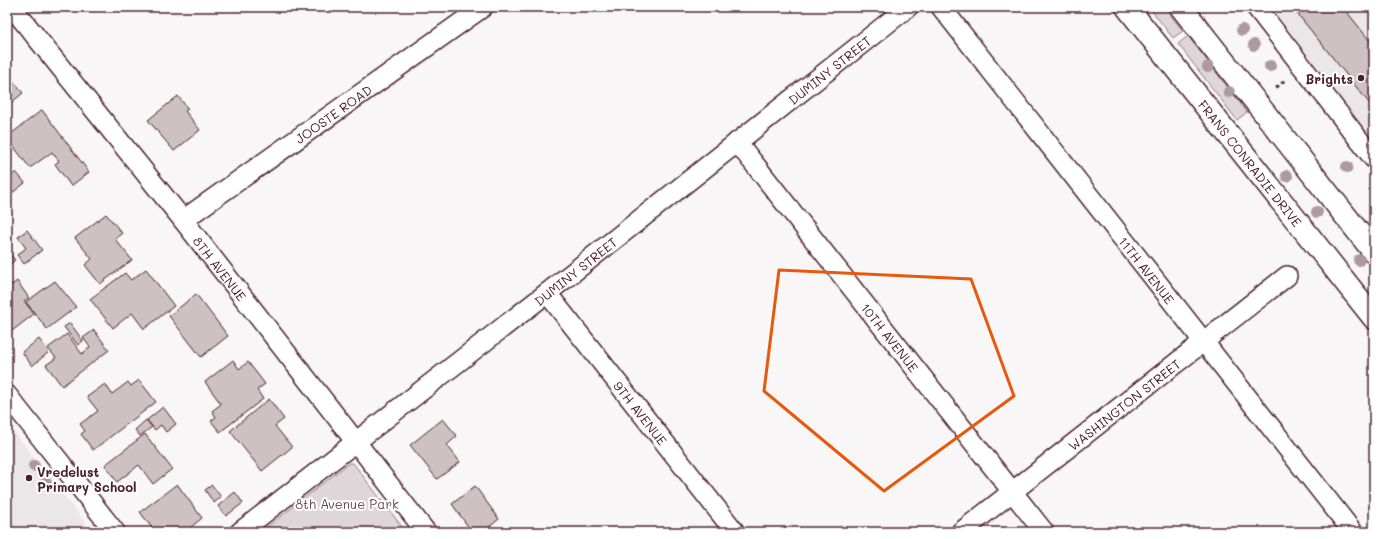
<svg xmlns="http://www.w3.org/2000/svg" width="1381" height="539" font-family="Mali,sans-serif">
	<rect width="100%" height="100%" fill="#f8f6f7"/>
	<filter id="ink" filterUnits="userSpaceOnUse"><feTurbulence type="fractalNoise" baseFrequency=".025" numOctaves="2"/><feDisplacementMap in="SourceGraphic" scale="8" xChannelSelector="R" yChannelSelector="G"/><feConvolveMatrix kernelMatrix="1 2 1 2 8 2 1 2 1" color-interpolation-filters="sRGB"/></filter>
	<g filter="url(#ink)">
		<g fill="#ebe6e8">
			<path d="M1265,7H1374V147Z"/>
			<path d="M7,423L93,532H7Z"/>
		</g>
		<g fill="#ded6d9" stroke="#947a82">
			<path d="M1149,7H1164L1183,31L1173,38Z"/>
			<path d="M1188,36L1247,112L1237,120L1178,44Z"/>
			<path d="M349,463H353L406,532H271L267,527Z"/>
		</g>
		<g fill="#cdc1c4" stroke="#4a1f2b">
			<path d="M1292,7H1343L1374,46V109Z"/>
			<path d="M7,73L23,93L7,106Z"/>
			<path d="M178,96L188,109L185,111L200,130L174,151L148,120Z"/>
			<path d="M42,110L89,172L71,186L55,164L59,161L52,152L30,168L7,138V137Z"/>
			<path d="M16,172L25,183L7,197V178L8,179Z"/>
			<path d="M106,214L122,233L115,239L132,260L100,284L85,265L92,259L75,238Z"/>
			<path d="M27,230L42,250L24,264L17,255L26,248L18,237Z"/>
			<path d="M7,250L15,260L7,267Z"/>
			<path d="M146,269L174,306L144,329L132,313L113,328L90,299L125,273L131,280Z"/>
			<path d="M9,281L12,285L17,281L29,298L24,301L34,314L12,331L7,324V282Z"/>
			<path d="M55,281L76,307L47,329L26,302Z"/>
			<path d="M196,294L228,336L201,357L169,316Z"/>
			<path d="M70,323L83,341L78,345L64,327Z"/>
			<path d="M94,330L109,350L62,386L46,365L56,358L48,348L67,334L82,354L90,347L83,338Z"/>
			<path d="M39,339L49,352L32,366L22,352Z"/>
			<path d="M233,360L239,369L248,362L265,384L257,390L263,399L220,432L211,421L216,417L212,411L221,404L205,382Z"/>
			<path d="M139,380L156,402L93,450L81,434L85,431L80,424L98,411L87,397L105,384L112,394L128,382L131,386Z"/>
			<path d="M269,399L284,419L275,426L292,447L262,471L230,431Z"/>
			<path d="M163,407L176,424L166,432L161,425L155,430L147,420Z"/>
			<path d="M443,419L457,436L447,445L460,462L437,479L410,445Z"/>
			<path d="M146,420L152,427L140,436L135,430Z"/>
			<path d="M145,434L172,469L153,484L139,465L117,482L105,465Z"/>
			<path d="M177,484L202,518L185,532H155L140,512Z"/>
			<path d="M212,485L221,497L214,503L205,490Z"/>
			<path d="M475,486L499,519L483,532H472L452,504Z"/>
			<path d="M235,492L243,503L226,516L218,506Z"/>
		</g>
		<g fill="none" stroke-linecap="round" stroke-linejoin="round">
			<g stroke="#4a1f2b" stroke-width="22">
				<g id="street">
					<path id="s1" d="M12,7L183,220L426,532"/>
					<path id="s2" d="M941,7L1353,532"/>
					<path d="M1256,7L1374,159"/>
					<path id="s3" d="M737,142L1044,532"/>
					<path id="s4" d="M183,220L483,7"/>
					<path id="s5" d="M547,293L735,532"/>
					<path d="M7,395L115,532"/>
					<path id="s6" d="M240,532L547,293L908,7"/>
					<path id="s7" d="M961,532L1287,276"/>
				</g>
			</g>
			<g stroke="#4a1f2b" stroke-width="25">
				<g id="secondary">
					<path id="s8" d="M1127,7L1374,318"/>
					<path d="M1181,7L1374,252"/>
				</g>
			</g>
			<path stroke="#4a1f2b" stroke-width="2.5" stroke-dasharray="4 3" stroke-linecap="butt" d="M1276,88L1285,80"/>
			<use href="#street" stroke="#fff" stroke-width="19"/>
			<use href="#secondary" stroke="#fff" stroke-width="22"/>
		</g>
		<g fill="#ad999e">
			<circle cx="1242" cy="30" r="6"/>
			<circle cx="1254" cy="45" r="6"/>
			<circle cx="1270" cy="66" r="6"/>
			<circle cx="1208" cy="67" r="6"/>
			<circle cx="1229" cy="92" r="6"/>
			<circle cx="1347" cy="167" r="6"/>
			<circle cx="1287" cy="176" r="6"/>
			<circle cx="1317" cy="212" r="6"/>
			<circle cx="1359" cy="260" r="6"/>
			<circle cx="34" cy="466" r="6"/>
			<circle cx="46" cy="483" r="6"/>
		</g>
	</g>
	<path fill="none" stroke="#e8590c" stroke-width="3" stroke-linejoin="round" d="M779,270L971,279L1014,396L884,491L764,391Z"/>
	<g fill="#4a1f2b" stroke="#fff" stroke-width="1.5">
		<circle cx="1361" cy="78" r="4"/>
		<circle cx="29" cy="478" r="4"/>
	</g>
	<g text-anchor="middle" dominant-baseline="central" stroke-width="4" stroke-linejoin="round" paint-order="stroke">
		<g font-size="13" fill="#4a1f2b" stroke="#fff">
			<text stroke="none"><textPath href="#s6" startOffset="749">DUMINY STREET</textPath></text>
			<text stroke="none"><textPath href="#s4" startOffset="184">JOOSTE ROAD</textPath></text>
			<text stroke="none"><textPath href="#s8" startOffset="199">FRANS CONRADIE DRIVE</textPath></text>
			<text stroke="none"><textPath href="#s1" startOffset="334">8TH AVENUE</textPath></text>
			<text stroke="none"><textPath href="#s6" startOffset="425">DUMINY STREET</textPath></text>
			<text stroke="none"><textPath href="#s2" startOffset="334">11TH AVENUE</textPath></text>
			<text stroke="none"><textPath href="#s3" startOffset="248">10TH AVENUE</textPath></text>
			<text stroke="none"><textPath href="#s7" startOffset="207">WASHINGTON STREET</textPath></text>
			<text stroke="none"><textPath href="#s5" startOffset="152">9TH AVENUE</textPath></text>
		</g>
		<g font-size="13" font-weight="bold" fill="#4a1f2b" stroke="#fff" text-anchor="end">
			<text x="1353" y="78">Brights</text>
			<text x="37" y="471" text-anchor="start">Vredelust<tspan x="37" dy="15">Primary School</tspan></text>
		</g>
		<g font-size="13" fill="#6f4d56" stroke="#fff">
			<text x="347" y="503">8th Avenue Park</text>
		</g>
	</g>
	<rect width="1381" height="539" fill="none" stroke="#fff" stroke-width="24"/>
	<rect x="12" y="12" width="1357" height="515" fill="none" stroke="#4a1f2b" stroke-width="1.5" filter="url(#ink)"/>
</svg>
